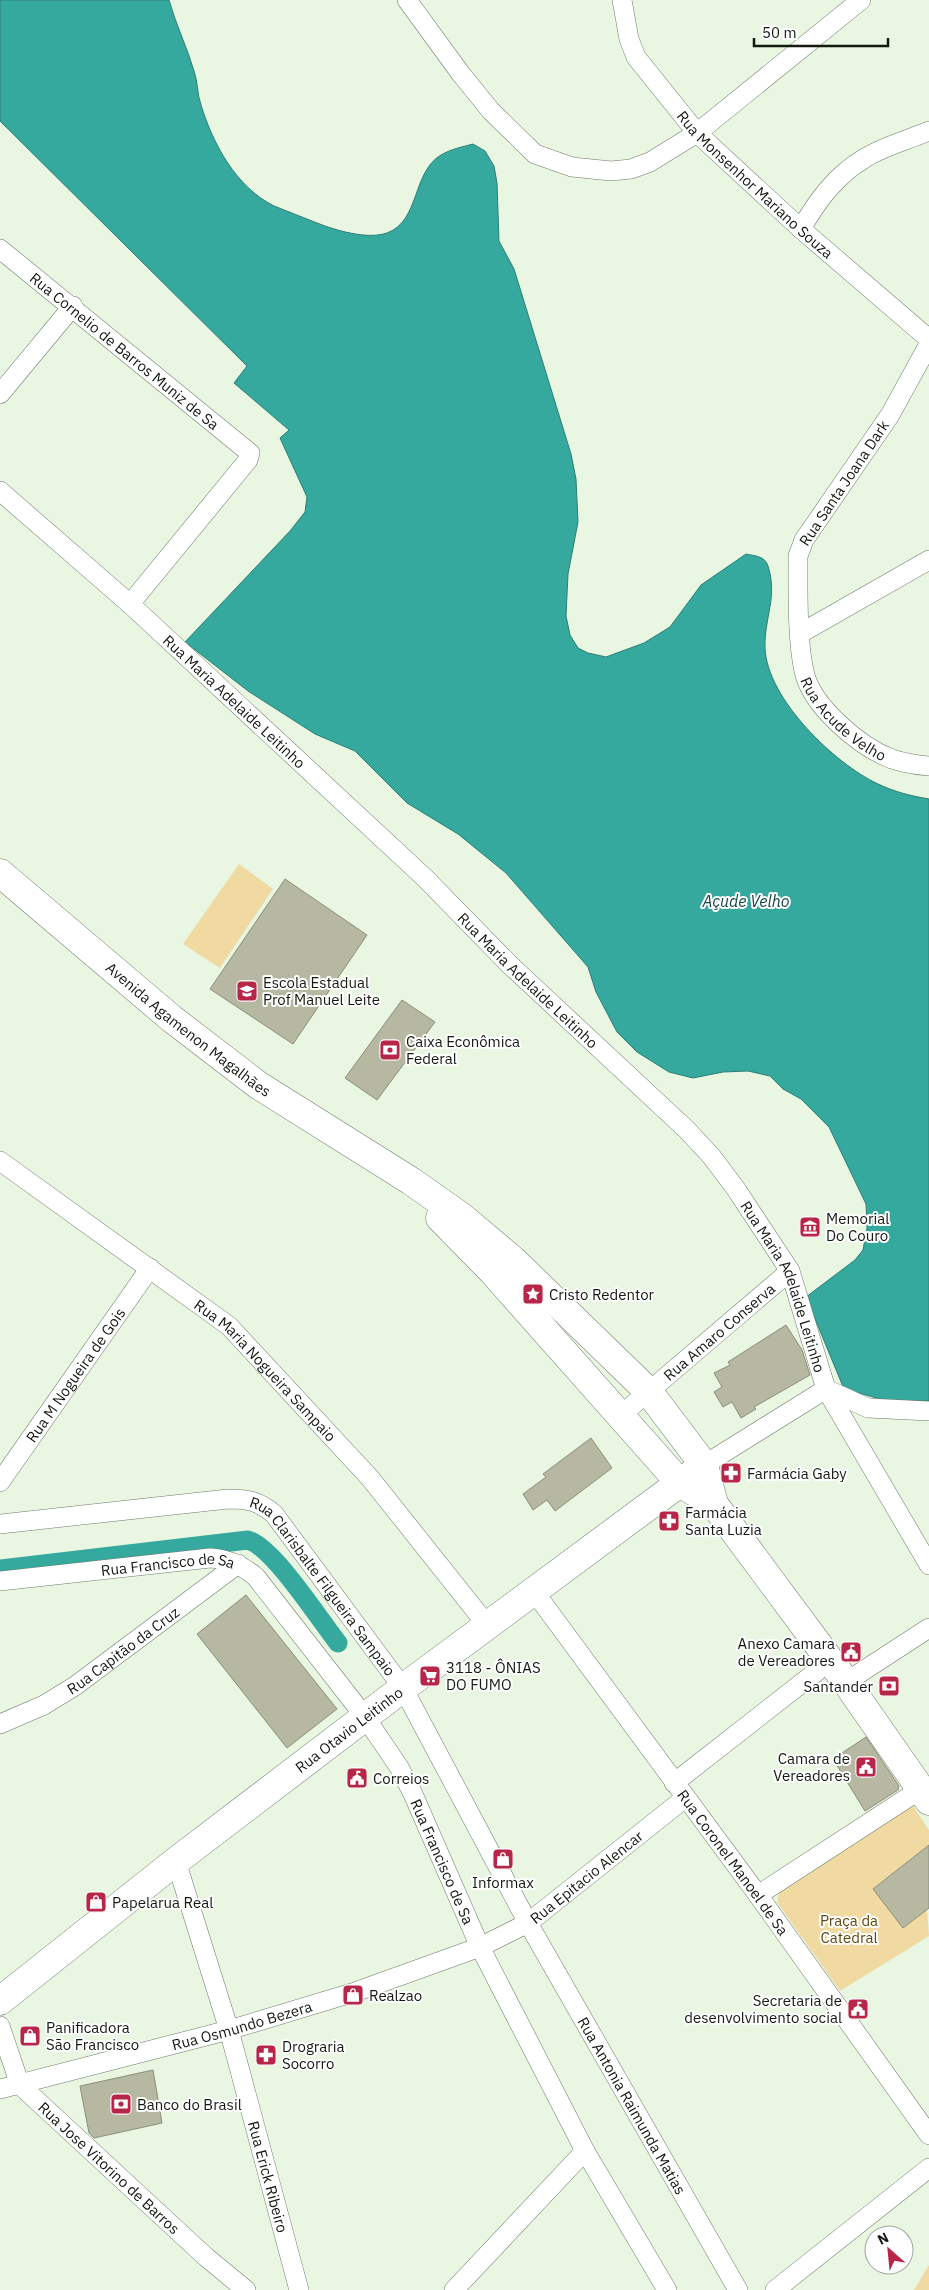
<svg xmlns="http://www.w3.org/2000/svg" width="929" height="2290" font-family="'IBM Plex Sans',sans-serif">
	<rect width="100%" height="100%" fill="#e8f6e2"/>
	<g fill="#f1daa2">
		<path d="M239,864L273,889L220,968L183,944Z"/>
		<path d="M909,1800L929,1830V1845L873,1889L903,1928L927,1909L929,1936L840,1991L777,1902L780,1889Z"/>
		<path d="M929,2265V2290H914Z"/>
	</g>
	<path fill="#36a99e" stroke="#2c7e74" d="M0,0H169C176,25 187,47 194,71C198,82 197,94 201,105C213,144 236,187 274,206C288,212 303,217 317,223C335,230 367,240 387,233C420,221 412,172 441,155C451,149 462,147 473,144L485,151L494,166L497,183L499,241L514,269L571,454L576,479L578,522L568,574L566,616L570,635L578,648L588,653L606,657L644,643L670,627L701,585L746,554C755,556 765,556 768,566C778,597 764,618 765,648C767,699 835,764 878,784C895,792 911,796 929,799V1401L884,1400L844,1389L806,1297L855,1260L863,1250L867,1228L866,1204L829,1127L801,1099L783,1089L770,1076L748,1071L723,1072L693,1078L669,1072L637,1052L617,1032L596,992L588,967L506,873L458,834L407,803L355,751L315,734L248,691L185,642L290,531L305,512L307,497L280,438L289,430L234,383L247,366L0,121Z"/>
	<g fill="none" stroke-linecap="round" stroke-linejoin="round">
		<path stroke="#36a99e" stroke-width="19" d="M0,1569L248,1540C274,1548 319,1619 338,1643"/>
	</g>
	<g fill="#b6b8a2" stroke="#8b8e79">
		<path d="M285,879L367,935L293,1044L210,989Z"/>
		<path d="M402,1000L435,1022L377,1100L345,1078Z"/>
		<path d="M786,1325L802,1350L810,1375L754,1407L756,1409L741,1418L732,1402L723,1407L714,1392L722,1387L714,1373L730,1365L728,1362Z"/>
		<path d="M591,1438L612,1468L555,1511L547,1500L533,1510L523,1494L546,1477L543,1474Z"/>
		<path d="M246,1595L337,1709L287,1748L197,1634Z"/>
		<path d="M866,1737L899,1786L898,1790L865,1811L833,1759Z"/>
		<path d="M929,1845V1908L903,1928L873,1889Z"/>
		<path d="M153,2070L162,2123L94,2138L89,2133L80,2086Z"/>
	</g>
	<g fill="none" stroke-linecap="round" stroke-linejoin="round">
		<g stroke="#6f7b6a" stroke-width="20">
			<g id="street">
				<path d="M407,0L461,74L491,111L535,154L572,167L611,171L631,169L650,162L697,133L861,0"/>
				<path id="s1" d="M622,0L629,39L636,57L697,133L801,229L929,339"/>
				<path d="M801,229C817,201 836,175 865,158C884,146 908,140 929,131"/>
				<path id="s2" d="M0,249L250,453L248,460L130,604"/>
				<path id="s3" d="M929,344L890,415L804,540L798,556C798,589 797,640 804,671C811,706 860,747 892,759C904,763 916,765 929,766"/>
				<path d="M0,394L73,306"/>
				<path id="s4" d="M0,491L130,604L425,878L510,965L687,1130L712,1157L736,1189L790,1271L826,1389L929,1565"/>
				<path d="M801,633L929,560"/>
				<path id="s5" d="M0,1161L229,1326L370,1478L487,1625"/>
				<path id="s6" d="M620,1416L790,1271"/>
				<path d="M704,1465L826,1389L868,1408L929,1411"/>
				<path id="s7" d="M0,1482L150,1268"/>
				<path id="s8" d="M0,1524L228,1499C248,1499 259,1501 274,1514L403,1688L528,1923L738,2290"/>
				<path id="s9" d="M0,1581L210,1558C228,1559 242,1565 256,1577L365,1717L399,1767L413,1794L480,1947L585,2151L667,2290"/>
				<path id="s10" d="M533,1590L758,1895L929,2135"/>
				<path d="M846,1682L929,1628"/>
				<path id="s11" d="M0,1724L44,1705L75,1686L238,1564"/>
				<path d="M674,1783L830,1661"/>
				<path id="s12" d="M176,1861L229,2030L299,2290"/>
				<path d="M758,1895L921,1789"/>
				<path id="s13" d="M0,2026L20,2085L206,2257L246,2290"/>
				<path id="s14" d="M0,2089L229,2030L355,1992L480,1947L528,1923L685,1798"/>
				<path d="M454,2290L585,2151"/>
				<path d="M775,2290L929,2168"/>
			</g>
		</g>
		<g stroke="#6f7b6a" stroke-width="29">
			<g id="secondary">
				<path id="s15" d="M0,873L172,1019L258,1085L411,1181L462,1217L513,1260L649,1392L704,1465L714,1504"/>
				<path d="M440,1218L492,1271L680,1483L714,1504L846,1682L929,1801"/>
				<path id="s16" d="M0,2001L176,1861L403,1688L704,1465"/>
			</g>
		</g>
		<use href="#street" stroke="#fff" stroke-width="19"/>
		<use href="#secondary" stroke="#fff" stroke-width="28"/>
	</g>
	<defs>
		<g id="school-square" transform="scale(1.125)"><rect x="-9" y="-9" width="18" height="18" rx="4" fill="#b72548" stroke="#fefefe"/><path d="M0-5L7-2L0 1L-7-2ZM-4 1L0 2.5L4 1V4Q0 6-4 4Z" fill="#fff"/></g>
		<g id="bank-square" transform="scale(1.125)"><rect x="-9" y="-9" width="18" height="18" rx="4" fill="#b72548" stroke="#fefefe"/><path d="M-6-4H6V4H-6ZM0-2.3a2.3 2.3 0 1 0 0 4.6a2.3 2.3 0 1 0 0-4.6Z" fill="#fff"/></g>
		<g id="museum-square" transform="scale(1.125)"><rect x="-9" y="-9" width="18" height="18" rx="4" fill="#b72548" stroke="#fefefe"/><path d="M0-6L6-3V-2H-6V-3ZM-5-1h2V3h-2ZM-1-1h2V3h-2ZM3-1h2V3H3ZM-6 4H6V6H-6Z" fill="#fff"/></g>
		<g id="sight-square" transform="scale(1.125)"><rect x="-9" y="-9" width="18" height="18" rx="4" fill="#b72548" stroke="#fefefe"/><path d="M0-6L1.8-2.2L6-1.7L2.9 1.2L3.7 5.4L0 3.3L-3.7 5.4L-2.9 1.2L-6-1.7L-1.8-2.2Z" fill="#fff"/></g>
		<g id="pharmacy-square" transform="scale(1.125)"><rect x="-9" y="-9" width="18" height="18" rx="4" fill="#b72548" stroke="#fefefe"/><path d="M-2-6h4v4h4v4h-4v4h-4v-4h-4v-4h4Z" fill="#fff"/></g>
		<g id="civic-square" transform="scale(1.125)"><rect x="-9" y="-9" width="18" height="18" rx="4" fill="#b72548" stroke="#fefefe"/><path d="M-.6-6.5H3V-4.5H.6V-3L4-1V1h2V6H-6V1h2V-1L-.6-3ZM-1.2 2.5V6h2.4V2.5Z" fill="#fff"/></g>
		<g id="supermarket-square" transform="scale(1.125)"><rect x="-9" y="-9" width="18" height="18" rx="4" fill="#b72548" stroke="#fefefe"/><path d="M-6-5.5h2.5l.6 2H6L4.5 2H-2.5L-4.4-4H-6ZM-1.5 3.2a1.3 1.3 0 1 0 .1 0ZM3 3.2a1.3 1.3 0 1 0 .1 0Z" fill="#fff"/></g>
		<g id="shop-square" transform="scale(1.125)"><rect x="-9" y="-9" width="18" height="18" rx="4" fill="#b72548" stroke="#fefefe"/><path d="M-5-2.5h2.3a2.7 3.5 0 0 1 5.4 0H5L5.5 6h-11ZM-1.5-2.5h3a1.5 2.3 0 0 0-3 0Z" fill="#fff"/></g>
	</defs>
	<g fill-rule="evenodd">
		<use href="#school-square" x="247" y="991"/>
		<use href="#bank-square" x="390" y="1050"/>
		<use href="#museum-square" x="810" y="1227"/>
		<use href="#sight-square" x="533" y="1294"/>
		<use href="#pharmacy-square" x="731" y="1473"/>
		<use href="#pharmacy-square" x="669" y="1521"/>
		<use href="#civic-square" x="851" y="1652"/>
		<use href="#supermarket-square" x="430" y="1676"/>
		<use href="#bank-square" x="889" y="1686"/>
		<use href="#civic-square" x="866" y="1767"/>
		<use href="#civic-square" x="357" y="1778"/>
		<use href="#shop-square" x="503" y="1859"/>
		<use href="#shop-square" x="96" y="1902"/>
		<use href="#shop-square" x="353" y="1995"/>
		<use href="#civic-square" x="858" y="2009"/>
		<use href="#shop-square" x="30" y="2036"/>
		<use href="#pharmacy-square" x="266" y="2055"/>
		<use href="#bank-square" x="121" y="2104"/>
	</g>
	<g text-anchor="middle" dominant-baseline="central" stroke-width="4" stroke-linejoin="round" paint-order="stroke">
		<g font-size="15" fill="#141912" stroke="#fefefe">
			<text stroke="none"><textPath href="#s1" startOffset="234">Rua Monsenhor Mariano Souza</textPath></text>
			<text stroke="none"><textPath href="#s2" startOffset="161">Rua Cornelio de Barros Muniz de Sa</textPath></text>
			<text transform="translate(844 483) rotate(-56)">Rua Santa Joana Dark</text>
			<text stroke="none"><textPath href="#s4" startOffset="315">Rua Maria Adelaide Leitinho</textPath></text>
			<text stroke="none"><textPath href="#s3" startOffset="429">Rua Acude Velho</textPath></text>
			<text stroke="none"><textPath href="#s4" startOffset="720">Rua Maria Adelaide Leitinho</textPath></text>
			<text stroke="none"><textPath href="#s15" startOffset="245">Avenida Agamenon Magalhães</textPath></text>
			<text stroke="none"><textPath href="#s4" startOffset="1125">Rua Maria Adelaide Leitinho</textPath></text>
			<text stroke="none"><textPath href="#s6" startOffset="130">Rua Amaro Conserva</textPath></text>
			<text stroke="none"><textPath href="#s5" startOffset="339">Rua Maria Nogueira Sampaio</textPath></text>
			<text stroke="none"><textPath href="#s7" startOffset="131">Rua M Nogueira de Gois</textPath></text>
			<text stroke="none"><textPath href="#s9" startOffset="169">Rua Francisco de Sa</textPath></text>
			<text stroke="none"><textPath href="#s8" startOffset="365">Rua Clarisbalte Filgueira Sampaio</textPath></text>
			<text stroke="none"><textPath href="#s11" startOffset="144">Rua Capitão da Cruz</textPath></text>
			<text stroke="none"><textPath href="#s16" startOffset="442">Rua Otavio Leitinho</textPath></text>
			<text stroke="none"><textPath href="#s9" startOffset="604">Rua Francisco de Sa</textPath></text>
			<text stroke="none"><textPath href="#s10" startOffset="338">Rua Coronel Manoel de Sa</textPath></text>
			<text stroke="none"><textPath href="#s14" startOffset="629">Rua Epitacio Alencar</textPath></text>
			<text stroke="none"><textPath href="#s14" startOffset="250">Rua Osmundo Bezera</textPath></text>
			<text stroke="none"><textPath href="#s8" startOffset="972">Rua Antonia Raimunda Matias</textPath></text>
			<text stroke="none"><textPath href="#s13" startOffset="184">Rua Jose Vitorino de Barros</textPath></text>
			<text stroke="none"><textPath href="#s12" startOffset="329">Rua Erick Ribeiro</textPath></text>
		</g>
		<g font-size="15" fill="#141912" stroke="#fefefe" text-anchor="start">
			<text x="263" y="982">Escola Estadual<tspan x="263" dy="17">Prof Manuel Leite</tspan></text>
			<text x="406" y="1041">Caixa Econômica<tspan x="406" dy="17">Federal</tspan></text>
			<text x="826" y="1218">Memorial<tspan x="826" dy="17">Do Couro</tspan></text>
			<text x="549" y="1294">Cristo Redentor</text>
			<text x="747" y="1473">Farmácia Gaby</text>
			<text x="685" y="1512">Farmácia<tspan x="685" dy="17">Santa Luzia</tspan></text>
			<text x="835" y="1643" text-anchor="end">Anexo Camara<tspan x="835" dy="17">de Vereadores</tspan></text>
			<text x="446" y="1667">3118 - ÔNIAS<tspan x="446" dy="17">DO FUMO</tspan></text>
			<text x="873" y="1686" text-anchor="end">Santander</text>
			<text x="850" y="1758" text-anchor="end">Camara de<tspan x="850" dy="17">Vereadores</tspan></text>
			<text x="373" y="1778">Correios</text>
			<text x="503" y="1882" text-anchor="middle">Informax</text>
			<text x="112" y="1902">Papelarua Real</text>
			<text x="369" y="1995">Realzao</text>
			<text x="842" y="2000" text-anchor="end">Secretaria de<tspan x="842" dy="17">desenvolvimento social</tspan></text>
			<text x="46" y="2027">Panificadora<tspan x="46" dy="17">São Francisco</tspan></text>
			<text x="282" y="2046">Drograria<tspan x="282" dy="17">Socorro</tspan></text>
			<text x="137" y="2104">Banco do Brasil</text>
		</g>
		<g font-size="15" fill="#5f490d" stroke="#fefefe">
			<text x="849" y="1920">Praça da<tspan x="849" dy="17">Catedral</tspan></text>
		</g>
		<g font-size="16" font-style="italic" fill="#154742" stroke="#fefefe">
			<text x="746" y="901">Açude Velho</text>
		</g>
	</g>
	<g transform="translate(889 2250) rotate(333)"><circle r="24" fill="#fefefe" stroke="#a0a2a0"/>
	<path d="M0-4L9 19L0 12L-9 19Z" fill="#b72548"/>
	<text y="-8" font-size="14" font-weight="bold" text-anchor="middle" fill="#141912">N</text>
	</g>
	<path d="M754 38v8h134v-8" fill="none" stroke="#141912" stroke-width="2.5"/>
	<text x="762" y="38" font-size="15" fill="#141912" stroke="#fefefe" stroke-width="4" paint-order="stroke">50 m</text>
</svg>
